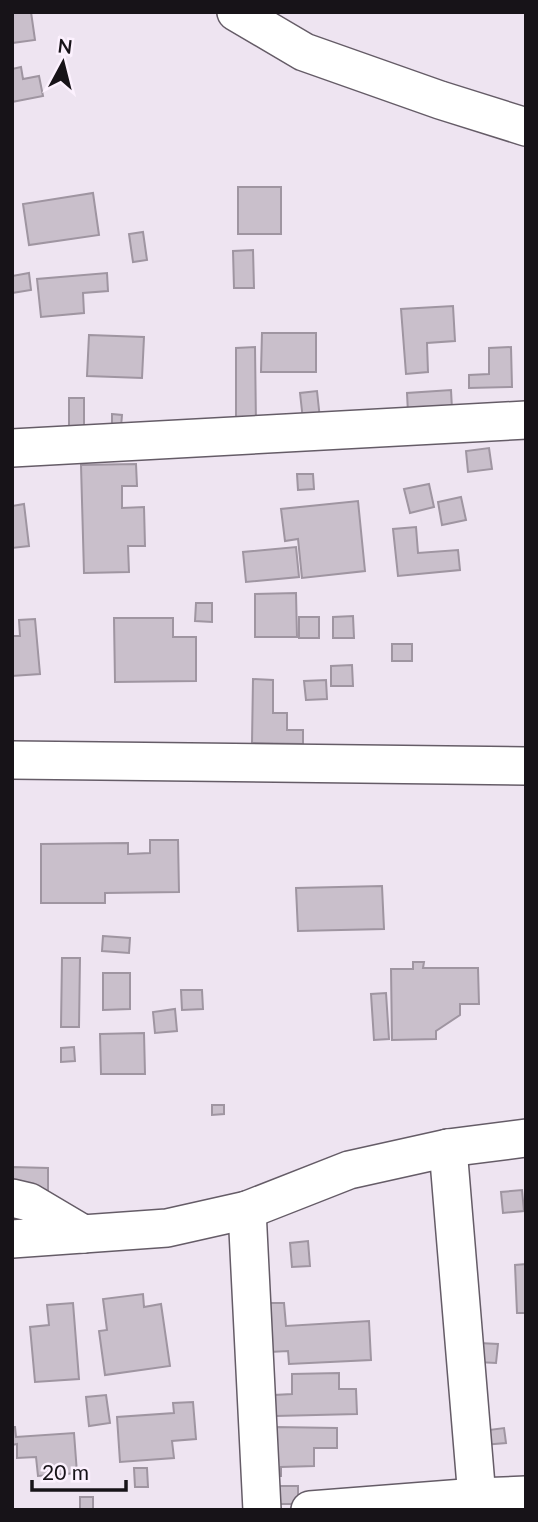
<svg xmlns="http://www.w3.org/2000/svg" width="538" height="1522" font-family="Lato,sans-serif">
	<rect width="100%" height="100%" fill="#eee4f1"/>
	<g fill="#c9bfcb" stroke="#9f95a1" stroke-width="2">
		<path d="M12,12H31L35,40L12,43Z"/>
		<path d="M21,67L23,79L39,76L43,96L12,102V69Z"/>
		<rect x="238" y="187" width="43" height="47"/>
		<path d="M93,193L99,235L29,245L23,204Z"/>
		<path d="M143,232L147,260L133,262L129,234Z"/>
		<path d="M253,250L254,288H234L233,251Z"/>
		<path d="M29,273L31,290L12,293V276Z"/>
		<path d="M107,273L108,291L83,293L84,313L41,317L37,279Z"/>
		<path d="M453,306L455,341L427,343L428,372L406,374L401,309Z"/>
		<path d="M262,333H316V372H261Z"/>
		<path d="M89,335L144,337L142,378L87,376Z"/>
		<path d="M255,347L256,426L236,425V348Z"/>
		<path d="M511,347L512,387L469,388V375L489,374V348Z"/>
		<path d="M451,390L452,409L408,413L407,393Z"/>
		<path d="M317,391L320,419L303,420L300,393Z"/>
		<path d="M69,398H84V430L69,431Z"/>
		<path d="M112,414L122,415L121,427L112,426Z"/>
		<path d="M489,448L492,469L468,472L466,451Z"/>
		<path d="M136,464L137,486H122V508L144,507L145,546H128L129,572L84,573L81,465Z"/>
		<path d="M297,474H313L314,489L298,490Z"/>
		<path d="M429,484L434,507L410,513L404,489Z"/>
		<path d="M461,497L466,520L442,525L438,502Z"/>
		<path d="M358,501L365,571L302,578L298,539L285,541L281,509Z"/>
		<path d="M24,504L29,546L12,548V506Z"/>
		<path d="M416,527L418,553L458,550L460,570L398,576L393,529Z"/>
		<path d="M296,547L299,577L246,582L243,552Z"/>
		<path d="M296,593L297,637H255V594Z"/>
		<path d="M196,603H212V622L195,621Z"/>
		<path d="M353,616L354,638H333V617Z"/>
		<rect x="299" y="617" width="20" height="21"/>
		<path d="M114,618H173V637H196V681L115,682Z"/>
		<path d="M35,619L40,674L12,676V636H20L19,620Z"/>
		<rect x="392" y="644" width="20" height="17"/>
		<path d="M352,665L353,686H331V666Z"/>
		<path d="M253,679L273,680V713H287V730H303V744L252,743Z"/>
		<path d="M326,680L327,699L306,700L304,681Z"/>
		<path d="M150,840H178L179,892L105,893V903H41V844L128,843V854L150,853Z"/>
		<path d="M382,886L384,929L298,931L296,888Z"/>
		<path d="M103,936L130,938L129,953L102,951Z"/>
		<path d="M62,958H80L79,1027H61Z"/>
		<path d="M413,962H424L423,968H478L479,1004H460V1015L436,1031V1039L392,1040L391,969H413Z"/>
		<path d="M103,973H130V1009L103,1010Z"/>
		<path d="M181,990H202L203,1009L182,1010Z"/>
		<path d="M386,993L389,1039L374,1040L371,994Z"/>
		<path d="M175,1009L177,1031L155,1033L153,1012Z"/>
		<path d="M144,1033L145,1074H101L100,1034Z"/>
		<path d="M74,1047L75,1061L61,1062V1048Z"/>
		<path d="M212,1105H224V1114L212,1115Z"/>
		<path d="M12,1167L48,1168V1190L12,1189Z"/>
		<path d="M522,1190L524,1211L503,1213L501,1192Z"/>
		<path d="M308,1241L310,1266L292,1267L290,1243Z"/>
		<path d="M526,1264V1313H517L515,1265Z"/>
		<path d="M143,1294L144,1307L161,1304L170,1366L105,1375L99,1331L107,1330L103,1299Z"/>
		<path d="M73,1303L79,1379L35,1382L30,1327L49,1325L47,1305Z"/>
		<path d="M267,1303H284L286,1326L369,1321L371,1360L289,1364L288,1351L270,1352Z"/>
		<path d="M479,1343L498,1344L496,1363L477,1362Z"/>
		<path d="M339,1373V1389H356L357,1414L275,1416L274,1395L292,1394V1374Z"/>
		<path d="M106,1395L110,1423L89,1426L86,1397Z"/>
		<path d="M193,1402L196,1439L172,1441L174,1458L120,1462L117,1417L174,1413L173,1403Z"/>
		<path d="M12,1427H15L16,1437L74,1433L77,1473L38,1476L36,1457L17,1458V1444L12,1445Z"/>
		<path d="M274,1427L337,1428V1448H314V1466L281,1467V1476H265Z"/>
		<path d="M504,1428L506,1443L483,1445L481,1431Z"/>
		<path d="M134,1468H147L148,1487H135Z"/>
		<rect x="279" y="1486" width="19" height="18"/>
		<rect x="80" y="1497" width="13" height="13"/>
	</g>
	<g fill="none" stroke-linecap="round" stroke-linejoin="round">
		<g stroke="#655c67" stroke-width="40">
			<g id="minor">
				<path d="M236,12L304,52L440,100L526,127"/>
				<path d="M12,448L526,420"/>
				<path d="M12,760L526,766"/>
				<path d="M448,1148L478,1510"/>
				<path d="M12,1198L29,1202L83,1234"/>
				<path d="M247,1210L262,1510"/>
				<path d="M12,1239L167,1228L247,1210L349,1170L448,1148L526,1138"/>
				<path d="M310,1510L477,1497L526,1495"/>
			</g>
		</g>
		<use href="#minor" stroke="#fff" stroke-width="37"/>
	</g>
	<rect width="538" height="1522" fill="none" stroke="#171318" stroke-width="28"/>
	<g transform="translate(63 63) rotate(7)" stroke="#fcf1fe" stroke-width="5" paint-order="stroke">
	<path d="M0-5L12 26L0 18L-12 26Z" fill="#171318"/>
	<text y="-10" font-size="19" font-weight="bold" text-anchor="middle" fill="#171318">N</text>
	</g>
	<path d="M32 1480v10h94v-10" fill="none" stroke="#171318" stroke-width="3.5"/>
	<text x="42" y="1480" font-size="21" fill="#171318" stroke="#fcf1fe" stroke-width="5" paint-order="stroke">20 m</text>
</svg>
